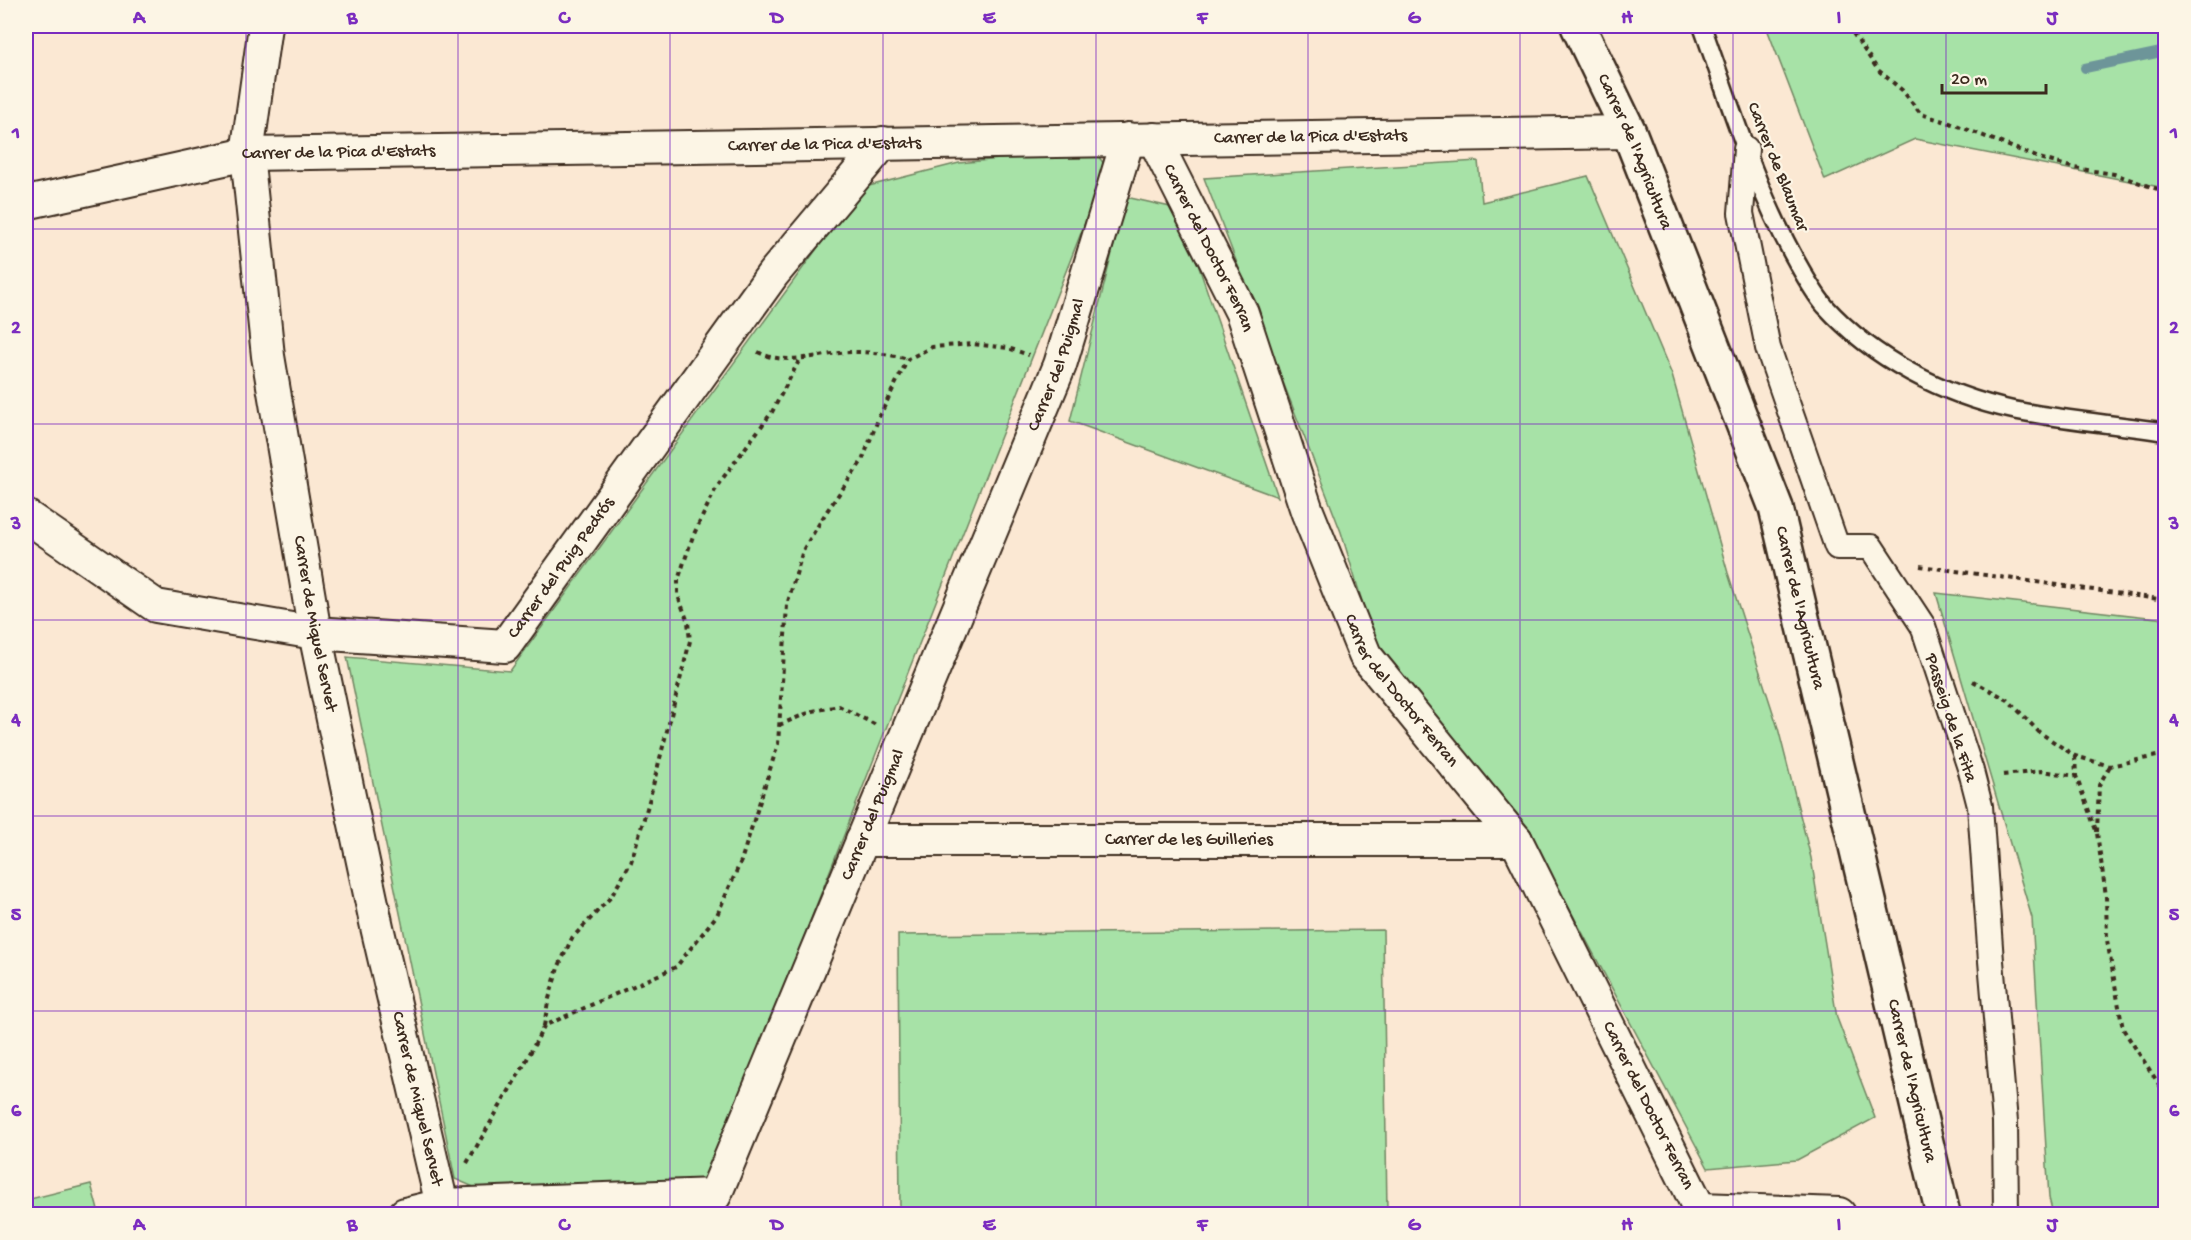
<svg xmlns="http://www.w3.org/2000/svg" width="2191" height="1240" font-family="'Gochi Hand',sans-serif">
	<rect width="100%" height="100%" fill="#fbe8d3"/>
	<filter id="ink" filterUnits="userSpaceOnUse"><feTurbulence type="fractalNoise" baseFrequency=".0167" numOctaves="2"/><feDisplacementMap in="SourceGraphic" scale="12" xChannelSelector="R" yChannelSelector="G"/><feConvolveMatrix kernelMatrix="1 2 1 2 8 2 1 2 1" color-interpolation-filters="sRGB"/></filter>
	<g filter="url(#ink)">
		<g fill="#a7e2a7" stroke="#718662" stroke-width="1.5">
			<path d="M1766,26H2165V188L1915,139L1825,180Z"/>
			<path d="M1061,153L1096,154L1107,167L707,1183L695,1186L476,1188L455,1179L347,657L510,671L861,188L959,163Z"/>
			<path d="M1478,161L1482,202L1588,176L1672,375L1728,573L1778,728L1811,858L1837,1018L1875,1118L1797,1160L1708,1168L1529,833L1375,644L1341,532L1204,178Z"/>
			<path d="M1126,197L1179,209L1278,497L1070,421Z"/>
			<path d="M1936,593L2165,619V1214H2053L2049,1198L2032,918Z"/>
			<path d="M1383,930L1387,1212L900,1214L898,935Z"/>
			<path d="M91,1184L99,1214H26V1200Z"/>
		</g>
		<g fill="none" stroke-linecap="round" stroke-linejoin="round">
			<path stroke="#6d9599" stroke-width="10" d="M2085,68L2166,51"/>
			<g stroke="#3b2a1e" stroke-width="21">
				<path id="service" d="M1702,26C1730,103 1754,184 1794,257C1803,273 1813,292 1825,306C1873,359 1943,395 2013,410C2063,420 2115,424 2166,432"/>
			</g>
			<g stroke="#3b2a1e" stroke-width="28">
				<path id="pedestrian" d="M1746,149L1741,213L1768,348L1837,547H1871L1923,626L1971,771L1980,806L1991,961L2005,1122L2006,1214"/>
			</g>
			<g stroke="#3b2a1e" stroke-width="36">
				<g id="minor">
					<path id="s1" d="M265,26L247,154L268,356L315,633L349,796L377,927L442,1205V1214"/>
					<path id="s2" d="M1154,139L1242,313L1307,511L1365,655L1516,840L1702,1214"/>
					<path id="s3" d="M26,203L247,154L1629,132"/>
					<path id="s4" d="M26,516L156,606L315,633L505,646L773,274L883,143"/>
					<path id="s5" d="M862,840H1516"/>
					<path d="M1700,1209L1839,1214"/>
					<path id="s6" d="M405,1214L442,1205L715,1195L1060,365L1128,139"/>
				</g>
			</g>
			<g stroke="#3b2a1e" stroke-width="38">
				<g id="tertiary">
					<path id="s7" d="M1578,26L1629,132L1776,508L1943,1214"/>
				</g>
			</g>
			<g stroke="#3b2a1e" stroke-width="4" stroke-dasharray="4.5 4.5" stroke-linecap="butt">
				<path d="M1848,26L1878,70L1902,90L1921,114L1956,125L2039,158L2074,168L2114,174L2166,192"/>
				<path d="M758,352C785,367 823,353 852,352C871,352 890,354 908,359"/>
				<path d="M1920,566L2166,600"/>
				<path d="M1973,681L2008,700L2039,732L2075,756L2110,766L2166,754"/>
				<path d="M779,725L813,711L839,706L876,725"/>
				<path d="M2075,756L2076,776"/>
				<path d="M2003,775L2042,771L2076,776L2097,833L2106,896L2107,940L2123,1029L2166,1095"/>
				<path d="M2097,832L2099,785L2110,766"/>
				<path d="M544,1026L548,1002L558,968L572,938L611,897L631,862L648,805L690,641L688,622L678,596V580L693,536L717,486L772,412L801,357"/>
				<path d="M467,1163L524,1065L544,1026L676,967L717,915L741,861L778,744L787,605L803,550L827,511L862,461L879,417L908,359L932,347L973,344L1008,348L1029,355"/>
			</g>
			<use href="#service" stroke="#fcf5e5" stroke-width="16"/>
			<use href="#pedestrian" stroke="#fcf5e5" stroke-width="24"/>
			<use href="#minor" stroke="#fcf5e5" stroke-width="32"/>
			<use href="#tertiary" stroke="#fcf5e5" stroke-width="33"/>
		</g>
	</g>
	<path fill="none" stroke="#7b2cbf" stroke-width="1.5" stroke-opacity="0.55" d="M246,26V1214M458,26V1214M670,26V1214M883,26V1214M1096,26V1214M1308,26V1214M1520,26V1214M1733,26V1214M1946,26V1214M26,229H2166M26,424H2166M26,620H2166M26,816H2166M26,1011H2166"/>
	<g text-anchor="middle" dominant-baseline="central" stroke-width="4.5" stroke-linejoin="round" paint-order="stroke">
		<g font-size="18" fill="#3b2a1e" stroke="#fcf5e5">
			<text stroke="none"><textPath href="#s3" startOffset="1290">Carrer de la Pica d'Estats</textPath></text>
			<text stroke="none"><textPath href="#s3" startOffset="804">Carrer de la Pica d'Estats</textPath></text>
			<text stroke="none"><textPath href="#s7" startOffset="138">Carrer de l'Agricultura</textPath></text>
			<text stroke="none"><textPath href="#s3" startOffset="318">Carrer de la Pica d'Estats</textPath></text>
			<text transform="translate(1777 167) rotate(68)">Carrer de Blaumar</text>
			<text stroke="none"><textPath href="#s2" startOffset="122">Carrer del Doctor Ferran</textPath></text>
			<text stroke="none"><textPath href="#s6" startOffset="1209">Carrer del Puigmal</textPath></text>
			<text stroke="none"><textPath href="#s4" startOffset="606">Carrer del Puig Pedrós</textPath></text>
			<text stroke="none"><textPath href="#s7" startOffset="624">Carrer de l'Agricultura</textPath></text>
			<text stroke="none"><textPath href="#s1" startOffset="604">Carrer de Miquel Servet</textPath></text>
			<text stroke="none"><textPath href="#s2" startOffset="608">Carrer del Doctor Ferran</textPath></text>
			<text transform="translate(1950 718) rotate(72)">Passeig de la Fita</text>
			<text stroke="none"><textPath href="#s6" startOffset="723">Carrer del Puigmal</textPath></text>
			<text stroke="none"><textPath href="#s5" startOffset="327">Carrer de les Guilleries</textPath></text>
			<text stroke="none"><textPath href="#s7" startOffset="1110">Carrer de l'Agricultura</textPath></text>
			<text stroke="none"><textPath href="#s1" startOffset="1090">Carrer de Miquel Servet</textPath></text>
			<text stroke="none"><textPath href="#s2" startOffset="1094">Carrer del Doctor Ferran</textPath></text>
		</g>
	</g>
	<rect width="2191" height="1240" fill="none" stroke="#fcf5e5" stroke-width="66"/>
	<path d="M1942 84v9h104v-9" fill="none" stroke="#3b2a1e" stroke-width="3"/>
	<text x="1951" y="84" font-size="18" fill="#3b2a1e" stroke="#fcf5e5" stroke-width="4.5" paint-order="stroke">20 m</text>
	<rect x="33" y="33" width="2125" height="1174" fill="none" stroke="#7b2cbf" stroke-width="2"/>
	<g font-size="20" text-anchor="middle" font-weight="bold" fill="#7b2cbf">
		<text x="139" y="23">A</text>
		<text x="352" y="23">B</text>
		<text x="564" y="23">C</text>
		<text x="777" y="23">D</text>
		<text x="989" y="23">E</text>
		<text x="1202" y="23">F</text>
		<text x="1414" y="23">G</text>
		<text x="1627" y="23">H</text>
		<text x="1839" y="23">I</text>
		<text x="2052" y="23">J</text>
		<text x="16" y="138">1</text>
		<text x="2174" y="138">1</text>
		<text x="16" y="333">2</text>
		<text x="2174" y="333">2</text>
		<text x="16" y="529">3</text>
		<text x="2174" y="529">3</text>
		<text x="16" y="725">4</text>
		<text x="2174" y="725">4</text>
		<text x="16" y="920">5</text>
		<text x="2174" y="920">5</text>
		<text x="16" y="1116">6</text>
		<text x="2174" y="1116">6</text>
		<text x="139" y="1230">A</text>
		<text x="352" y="1230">B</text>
		<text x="564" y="1230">C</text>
		<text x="777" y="1230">D</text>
		<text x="989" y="1230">E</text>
		<text x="1202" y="1230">F</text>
		<text x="1414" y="1230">G</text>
		<text x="1627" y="1230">H</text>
		<text x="1839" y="1230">I</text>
		<text x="2052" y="1230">J</text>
	</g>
</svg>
